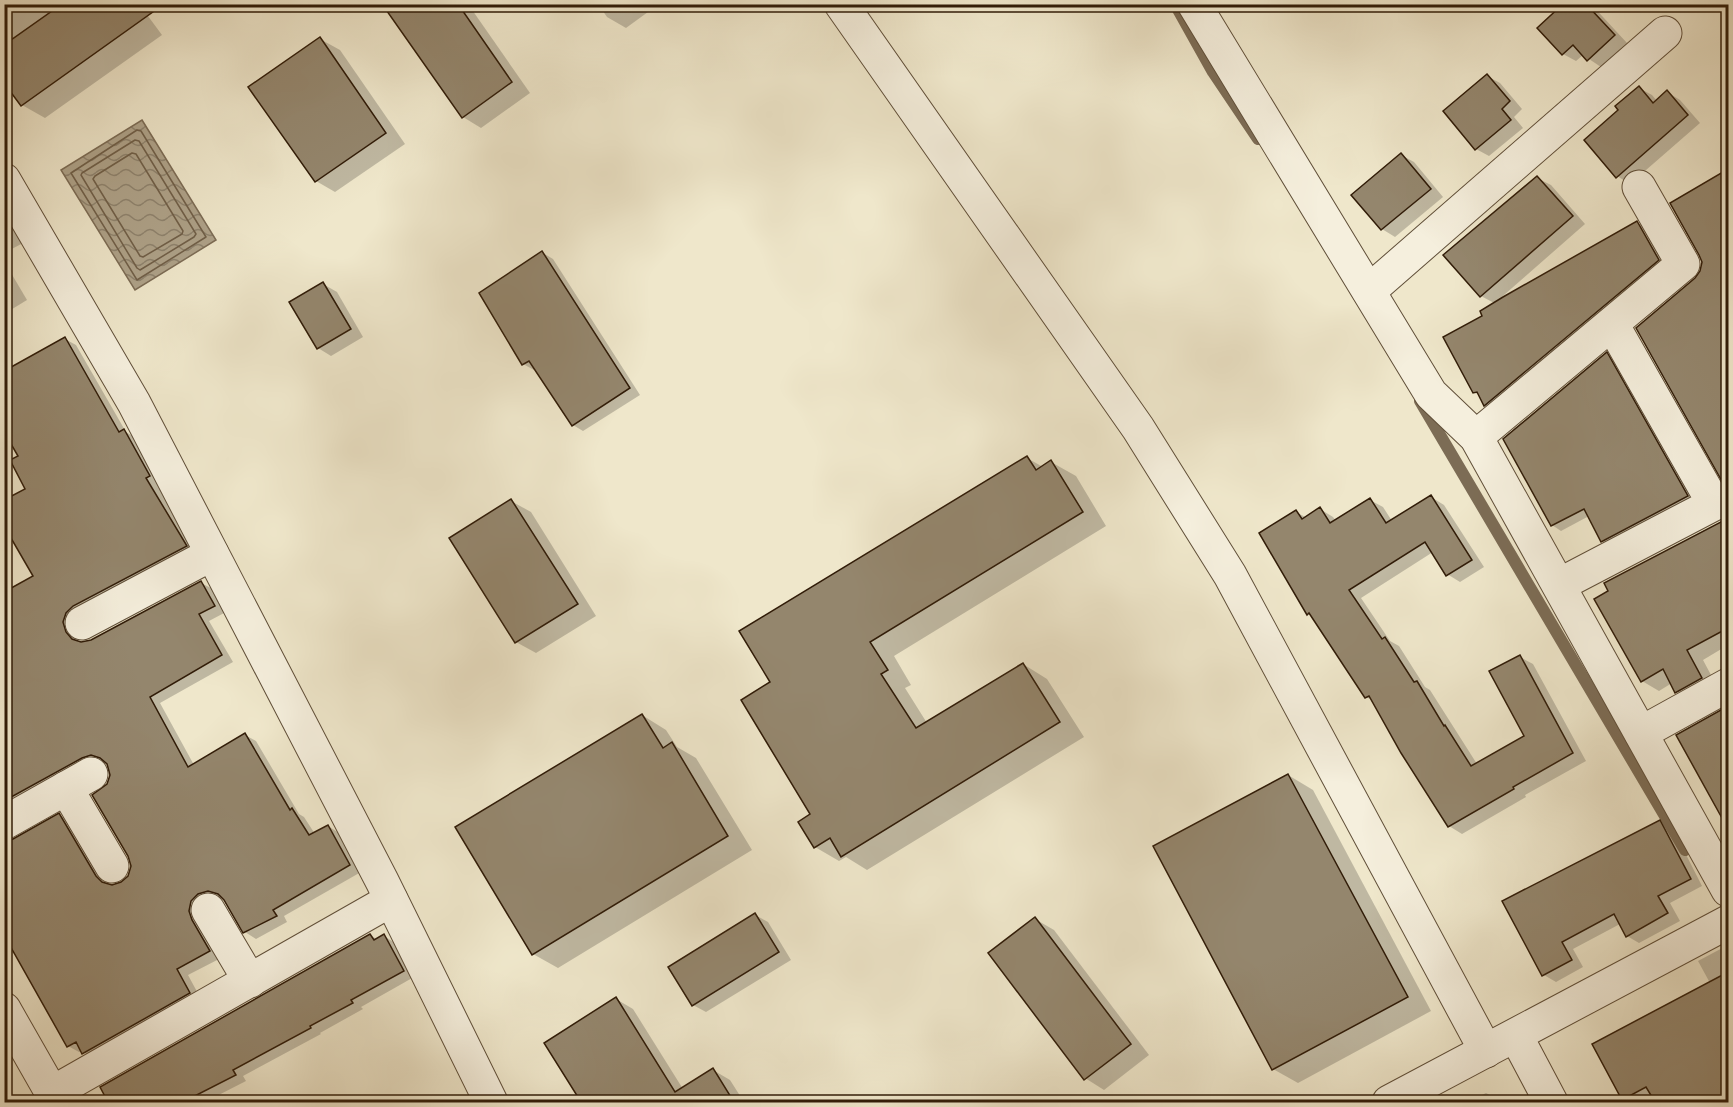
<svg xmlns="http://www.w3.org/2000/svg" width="1733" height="1107" font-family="'Sorts Mill Goudy',serif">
	<defs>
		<pattern id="water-waves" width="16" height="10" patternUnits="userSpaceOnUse" patternTransform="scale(1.5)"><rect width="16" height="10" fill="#aea289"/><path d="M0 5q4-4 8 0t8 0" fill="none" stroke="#8e836e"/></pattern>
	</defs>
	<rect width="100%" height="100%" fill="#efe7cb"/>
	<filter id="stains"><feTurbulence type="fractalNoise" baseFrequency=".00333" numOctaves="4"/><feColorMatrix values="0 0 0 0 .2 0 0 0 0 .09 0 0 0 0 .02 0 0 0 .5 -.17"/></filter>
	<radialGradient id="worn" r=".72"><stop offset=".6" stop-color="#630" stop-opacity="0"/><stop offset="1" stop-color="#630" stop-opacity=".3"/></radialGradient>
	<path fill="url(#water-waves)" stroke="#7c6c55" stroke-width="1.5" d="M142,120L216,240L135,290L61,170Z"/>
	<g fill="#0003">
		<path d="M4,4H154L145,12L162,35L45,118L22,105L4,80Z"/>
		<path d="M384,4H468L530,93L481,128L463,117Z"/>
		<path d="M598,4H659L626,28L607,17Z"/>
		<path d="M1565,4H1591L1627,43L1601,67L1583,55L1576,61L1563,54Z"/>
		<path d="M320,39L340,50L405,144L335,192L316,181Z"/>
		<path d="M1487,76L1500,83L1522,109L1514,117L1523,128L1489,156L1476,149Z"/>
		<path d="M1639,88L1652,95L1657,101L1667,92L1680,100L1700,123L1630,184L1617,176L1620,110Z"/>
		<path d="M1401,155L1414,162L1443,197L1395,237L1382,229Z"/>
		<path d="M1728,171V489L1638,328L1696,279L1702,272L1703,262L1672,203Z"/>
		<path d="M1537,178L1551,185L1585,224L1496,302L1637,223L1650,230L1671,268L1498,412L1485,405L1481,396L1474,392L1484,316L1496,304L1481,296L1445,255Z"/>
		<path d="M4,211L27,241L4,253Z"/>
		<path d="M543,253L553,259L640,395L583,431L573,425L536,369L534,370L523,364Z"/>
		<path d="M4,261L27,300L4,314Z"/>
		<path d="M323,284L337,292L363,337L331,356L318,348Z"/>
		<path d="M65,339L76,345L126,432L136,438L161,482L157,485L198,553L74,629L77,640L79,643L91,641L201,583L213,589L226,612L209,621L233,662L160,703L194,765L245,735L256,741L299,814L304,817L315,834L328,826L339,833L361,872L284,916L287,922L256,939L245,932L223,898L210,900L221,958L188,975L201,999L95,1060L82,1051L79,1052L68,1046L17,955L4,949V843L14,841L59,815L71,822L109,885L122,884L130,875L132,866L109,784L111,774L106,762L94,764L4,815V594L35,577L27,489L20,456Z"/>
		<path d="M1607,354L1616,360L1697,502L1612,546L1602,541L1589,516L1561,531L1552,525Z"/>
		<path d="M1027,458L1043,467L1051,462L1076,476L1106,526L894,656L911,685L905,688L927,723L1023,664L1047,679L1084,737L867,870L846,857L839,861L815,847L813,815L772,683Z"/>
		<path d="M1431,497L1444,505L1484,567L1460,582L1447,574L1433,552L1361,598L1390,641L1399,646L1425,687L1430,690L1477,764L1526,737L1520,657L1533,664L1586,761L1525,795L1526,797L1462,834L1449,826L1374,701L1366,697L1313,617L1308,614L1296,512L1307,518L1320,509L1333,517L1336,521L1370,500L1383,507L1392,521Z"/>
		<path d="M511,501L531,512L596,616L536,653L516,642L451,538Z"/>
		<path d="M1728,517V645L1703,660L1718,688L1694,701L1677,692L1672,683L1659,691L1642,681L1724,522Z"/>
		<path d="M1728,708V792L1718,799L1678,736Z"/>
		<path d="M642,715L666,730L677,747L696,758L752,850L558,968L533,954Z"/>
		<path d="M1288,775L1313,790L1431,1011L1298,1083L1273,1069Z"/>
		<path d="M1660,822L1673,829L1702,886L1670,903L1680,921L1639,943L1627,936L1620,924L1573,949L1583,967L1556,982L1544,975L1504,901Z"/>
		<path d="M755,915L768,922L791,960L706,1012L693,1005Z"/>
		<path d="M1035,919L1054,930L1149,1055L1104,1090L1085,1078Z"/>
		<path d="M370,935L378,940L384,936L395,943L414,977L361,1007L363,1009L320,1033L321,1034L243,1076L246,1081L205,1102H110L102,1088Z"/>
		<path d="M1728,945V1102H1628L1623,1099L1710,983L1698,961Z"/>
		<path d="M616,999L633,1009L683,1089L713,1070L730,1080L744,1102H583L546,1043Z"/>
		<path d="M1486,1093L1503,1102H1468Z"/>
		<path d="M4,1094L9,1102H4Z"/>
	</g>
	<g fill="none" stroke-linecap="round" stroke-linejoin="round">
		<g stroke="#705f48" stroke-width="1.5">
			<path d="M137,130L141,131L206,237L137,280L71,173Z"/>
			<path d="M135,140L139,141L196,234L194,237L140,270L137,268L81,175L82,173Z"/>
			<path d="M132,153L136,154L183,231L182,234L143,257L140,256L93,179L95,176Z"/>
		</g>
		<g stroke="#7c6c55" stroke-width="12">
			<path d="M1175,4L1213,72L1258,139"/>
			<path d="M1420,401L1685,850"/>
		</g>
	</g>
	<g fill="#94866d" stroke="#311c08" stroke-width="1.5">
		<path d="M62,4H164L21,106L4,83V45Z"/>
		<path d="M382,4H458L512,82L462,118Z"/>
		<path d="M1563,4H1586L1615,35L1587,61L1573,45L1562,55L1537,28Z"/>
		<path d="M320,37L386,133L315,182L248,87Z"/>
		<path d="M1487,74L1510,101L1502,109L1511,120L1475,150L1443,111Z"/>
		<path d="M1639,86L1653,103L1667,90L1688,115L1616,178L1584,140L1618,110L1615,106Z"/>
		<path d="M1401,153L1431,189L1381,230L1351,195Z"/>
		<path d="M1728,169V492L1636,328L1695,278L1700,271L1702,262L1699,255L1670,203Z"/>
		<path d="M1537,176L1573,216L1480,297L1443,255Z"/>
		<path d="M1637,221L1659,260L1484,406L1477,392L1473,393L1443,337L1482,316L1480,311L1503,297Z"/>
		<path d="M542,251L630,388L572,426L529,361L522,365L479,293Z"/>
		<path d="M323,282L351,329L317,349L289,302Z"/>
		<path d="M65,337L119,432L124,429L150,476L146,478L187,546L73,606L66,613L63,622L66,632L72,639L81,642L91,640L201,581L215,606L199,614L222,655L150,697L188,767L245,733L290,810L292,808L309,835L328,825L350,865L273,910L277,916L243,933L224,900L218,894L208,891L198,894L191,901L189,911L192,920L210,951L177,969L190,993L82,1054L76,1042L67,1047L4,935V842L13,839L59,813L96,876L102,882L112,885L121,882L128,876L131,866L128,856L92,795L107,784L110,775L107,764L100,758L91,755L82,758L4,801V592L33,576L4,526V500L25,489L10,460L18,456L4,432V371Z"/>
		<path d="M1607,352L1688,496L1601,542L1584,509L1551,526L1503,439Z"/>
		<path d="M1027,456L1036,470L1051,460L1083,512L870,642L888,670L881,674L916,728L1023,663L1060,722L841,857L830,838L814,848L798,822L810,814L741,700L770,682L739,631Z"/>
		<path d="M1431,495L1472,560L1446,576L1425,542L1349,590L1382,639L1385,637L1414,682L1417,681L1444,726L1445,725L1471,766L1524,736L1489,671L1520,655L1573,753L1513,787L1514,789L1448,827L1401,753L1369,696L1365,698L1309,613L1307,615L1259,533L1296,510L1302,519L1320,507L1330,523L1370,498L1386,523Z"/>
		<path d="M511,499L578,604L515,643L449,538Z"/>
		<path d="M1728,515V628L1687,650L1702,678L1675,693L1663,669L1641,682L1594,599L1608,591L1604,583L1723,521Z"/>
		<path d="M1728,706V829L1676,735Z"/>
		<path d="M642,714L663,748L672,742L728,836L532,955L455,827Z"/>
		<path d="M1288,774L1408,997L1272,1070L1153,846Z"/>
		<path d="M1660,820L1691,879L1658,896L1668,913L1626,937L1614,914L1562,942L1572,960L1542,976L1502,901Z"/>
		<path d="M755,913L779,952L692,1006L668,967Z"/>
		<path d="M1035,917L1131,1044L1084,1080L988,953Z"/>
		<path d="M370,934L374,940L384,934L404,971L351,1000L353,1003L310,1026L311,1028L233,1070L236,1075L183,1102H108L100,1087Z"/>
		<path d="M1728,972V1096L1717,1102H1655L1646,1087L1622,1100L1592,1044Z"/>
		<path d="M616,997L675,1092L713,1068L734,1102H581L544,1043Z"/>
	</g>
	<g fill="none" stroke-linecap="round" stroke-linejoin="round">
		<g stroke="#604f39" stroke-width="35">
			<g id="minor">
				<path d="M841,4L1138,428L1230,575L1486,1051"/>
				<path d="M1194,4L1431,394L1476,437L1728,890"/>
				<path d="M4,180L134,403L382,881L491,1102"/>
				<path d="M1369,291L1665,33"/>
				<path d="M1476,437L1683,264L1639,187"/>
				<path d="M1559,585L1714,504L1612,324"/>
				<path d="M82,623L212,554"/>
				<path d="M1641,733L1728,685"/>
				<path d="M66,788L112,866"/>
				<path d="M4,823L91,774"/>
				<path d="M208,910L250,981"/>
				<path d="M4,1009L57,1102"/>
				<path d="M1516,1036L1551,1102"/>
				<path d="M52,1093L391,900"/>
				<path d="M1389,1102L1728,922"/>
			</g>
		</g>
		<use href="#minor" stroke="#f5efdd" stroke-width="33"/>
	</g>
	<rect width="1733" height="1107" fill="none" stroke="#efe7cb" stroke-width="24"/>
	<rect x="6" y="6" width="1721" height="1095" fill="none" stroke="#311c08" stroke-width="3"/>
	<rect x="12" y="12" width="1709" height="1083" fill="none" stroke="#311c08" stroke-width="1.5"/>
	<rect width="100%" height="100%" filter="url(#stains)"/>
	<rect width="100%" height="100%" fill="url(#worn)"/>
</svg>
